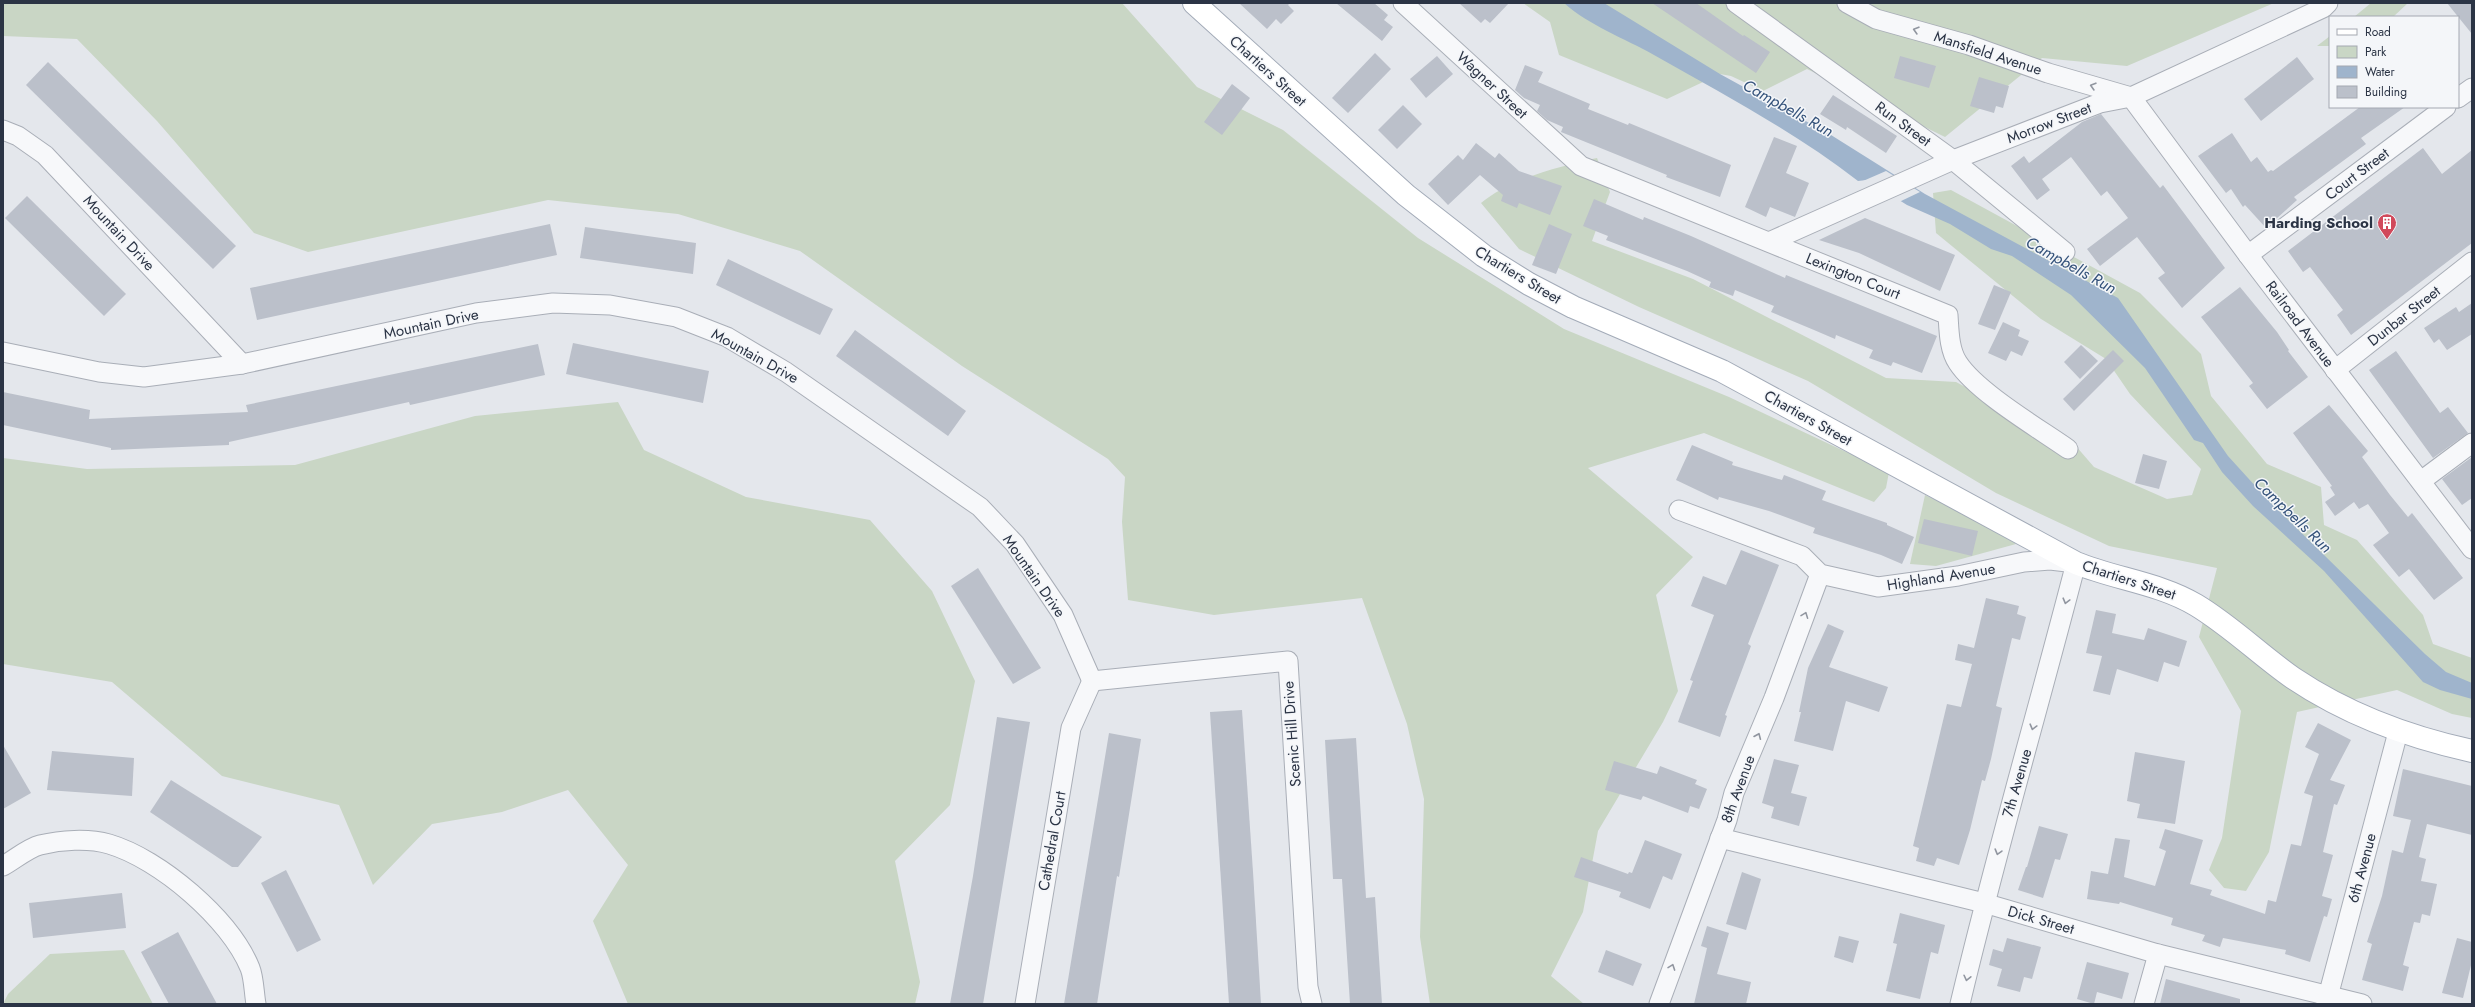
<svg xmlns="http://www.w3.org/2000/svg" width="2475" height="1007" font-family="Jost,sans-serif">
	<rect width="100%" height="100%" fill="#e4e7ec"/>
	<g fill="#c9d6c5">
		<path d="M3,3H1122L1197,87L1283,130L1418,238L1564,329L1729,397L1889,472L1886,488L1874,502L1704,433L1588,468L1693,557L1656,595L1678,691L1663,722L1598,831L1583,912L1551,976L1584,1004H1430L1420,937L1424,799L1407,724L1362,598L1214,615L1128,600L1122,522L1125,477L1108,459L962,366L800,251L678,214L548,200L308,252L254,233L157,121L77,39L3,36Z"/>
		<path d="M1523,3H2274L2127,66L2042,58L1945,137L1807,69L1763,91L1731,76L1720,74L1667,99L1559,55L1550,22Z"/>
		<path d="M2371,3H2408L2393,17H2354Z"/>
		<path d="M2330,36V46H2317Z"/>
		<path d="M1597,158L1610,192L1592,241L1693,279L1886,378L1956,382L2075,445L2094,467L2167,499L2192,495L2201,469L2130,394L2106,359L2041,319L1936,233L1933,193L1951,190L2140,293L2201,354L2211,396L2267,464L2321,487L2324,525L2357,540L2423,615L2433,644L2472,658V718L2452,714L2397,690L2297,712L2269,852L2246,891L2224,888L2209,870L2222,838L2241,711L2199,637L2217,568L2109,546L1996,493L1808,381L1639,307L1519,249L1481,203C1509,179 1561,166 1597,158Z"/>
		<path d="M618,402L644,450L746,497L870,520L932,591L975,681L950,805L895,861L920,982L915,1004H628L593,921L628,865L568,790L502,812L432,824L373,885L339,805L222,776L112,682L3,664V458L87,469L295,465L475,416Z"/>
		<path d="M1925,495L1996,529L2016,544L1936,566L1910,564Z"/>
		<path d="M124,950L153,1004H3L8,994L50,954Z"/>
	</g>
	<path fill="#9fb4cc" d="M1564,3H1604L1720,74L1831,135L1925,194L2118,298L2228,456L2268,500L2425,654L2446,672L2472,683V699L2440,690L2423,682L2324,571L2253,506L2222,472L2203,443L2194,440L2145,368L2071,295L2012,256L1991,249L1950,224L1907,205L1867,180L1858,181C1795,132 1723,94 1654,55C1624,38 1590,26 1564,3Z"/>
	<path fill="#e4e7ec" d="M1886,171L1920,192L1899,202L1863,181Z"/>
	<g fill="#bbc0ca">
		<path d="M1239,3H1290L1288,5L1294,11L1281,24L1276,19L1267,29Z"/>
		<path d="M1336,3H1374L1388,15L1384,20L1393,27L1382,41Z"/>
		<path d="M1459,3H1509L1490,23L1485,19L1481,23Z"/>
		<path d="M1652,3H1696L1743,36L1744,35L1770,52L1756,73Z"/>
		<path d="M2447,3H2472V34Z"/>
		<path d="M1375,53L1391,69L1348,113L1332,98Z"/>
		<path d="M1437,56L1453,74L1426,98L1410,79Z"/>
		<path d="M1900,56L1936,66L1929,88L1894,78Z"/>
		<path d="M2297,57L2314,79L2261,121L2244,99Z"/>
		<path d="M48,62L236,246L213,269L26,85Z"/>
		<path d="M1525,65L1543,72L1538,82L1590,104L1588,109L1628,125L1629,123L1731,165L1720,197L1666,177L1667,175L1561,132L1563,127L1547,120L1537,111L1540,105L1524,98L1515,90Z"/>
		<path d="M1979,77L2009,86L2003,108L1996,106L1994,113L1970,106Z"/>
		<path d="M1232,84L1250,98L1222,135L1204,122Z"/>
		<path d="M1833,95L1897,136L1886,153L1847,127L1846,130L1820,114Z"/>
		<path d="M1403,105L1422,124L1397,149L1378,130Z"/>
		<path d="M2360,107H2405L2361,138L2366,144L2294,197L2297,200L2266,228L2245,205L2243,207L2231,189L2226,193L2198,156L2232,133L2251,162L2257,157L2268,172L2271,170L2273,171Z"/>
		<path d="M2101,114L2160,188L2163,185L2225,268L2182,308L2158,278L2165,273L2137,237L2100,266L2087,249L2128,218L2107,191L2101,196L2071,157L2042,179L2050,190L2037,200L2011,166L2024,156L2029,163L2082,122Z"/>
		<path d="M1774,137L1797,146L1786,173L1809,183L1795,217L1770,207L1766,217L1745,207Z"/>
		<path d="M1476,143L1495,158L1499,153L1519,171L1562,186L1550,215L1519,203L1517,208L1501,201L1503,195L1480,175L1448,205L1428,184L1458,155L1463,160Z"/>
		<path d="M2423,148L2442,174L2472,150V243L2351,335L2337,315L2343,310L2310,267L2303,272L2288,251Z"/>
		<path d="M27,196L126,294L104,316L5,218Z"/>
		<path d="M1594,199L1643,220L1644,217L1691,236L1785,278L1786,275L1937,336L1922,373L1893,362L1891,366L1869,358L1873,350L1836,335L1835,339L1814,330L1771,312L1774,306L1735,290L1733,296L1709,287L1711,282L1687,271L1606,240L1608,236L1583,226Z"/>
		<path d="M1865,218L1955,255L1940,291L1859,253L1819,240Z"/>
		<path d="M550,224L557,255L257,320L250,288Z"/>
		<path d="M1549,224L1572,234L1556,274L1532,265Z"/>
		<path d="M585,227L696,243L693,274L580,258Z"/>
		<path d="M728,259L833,309L820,335L716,285Z"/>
		<path d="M1994,285L2011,292L1995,330L1978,324Z"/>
		<path d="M2240,287L2277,332L2289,350L2288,351L2308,377L2267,409L2249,386L2253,383L2201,317Z"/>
		<path d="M2472,303V334L2447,350L2439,339L2434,343L2424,328L2456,307L2459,312Z"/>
		<path d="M2003,322L2020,330L2018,336L2029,341L2022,356L2011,351L2006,361L1988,353Z"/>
		<path d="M855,330L966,411L948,436L836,356Z"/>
		<path d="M573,343L709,371L703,403L566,374Z"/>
		<path d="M538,344L545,375L410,405L409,402L229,442V445L111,450V448L3,425V392L90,410L89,419L248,412L246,405Z"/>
		<path d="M2081,345L2098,361L2080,379L2064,362Z"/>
		<path d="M2113,350L2124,361L2074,411L2063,399Z"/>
		<path d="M2396,351L2440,413L2448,407L2468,433L2433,458L2369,370Z"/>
		<path d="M2329,405L2368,451L2362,457L2390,495L2408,517L2412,513L2463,578L2434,600L2409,569L2399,577L2373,545L2389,533L2368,504L2359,509L2354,502L2335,516L2325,502L2335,495L2330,487L2332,486L2293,433Z"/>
		<path d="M1692,445L1733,462L1732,465L1782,480L1784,475L1826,491L1822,500L1887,523V525L1914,537L1902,564L1881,555L1813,533L1815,528L1769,511L1719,497L1718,500L1676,480Z"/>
		<path d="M2143,454L2167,461L2159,489L2135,483Z"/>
		<path d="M2472,457V498L2462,505L2442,479Z"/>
		<path d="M1924,519L1978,531L1972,556L1918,543Z"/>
		<path d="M1741,550L1779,565L1748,644L1751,646L1725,715L1727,716L1720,737L1678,722L1693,681L1690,680L1714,615L1691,606L1703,576L1726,585Z"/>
		<path d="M978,568L1041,668L1013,684L951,586Z"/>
		<path d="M1986,598L2019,606L2017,614L2026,617L2020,640L2012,638L1996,706L2002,708L1991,759L1985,781L1982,780L1970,830L1959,865L1937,858L1934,866L1916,861L1919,848L1913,846L1947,704L1961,707L1972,664L1955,660L1958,644L1974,648Z"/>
		<path d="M2096,610L2116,614L2112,633L2144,640L2148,628L2187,641L2179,667L2164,662L2158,682L2117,669L2110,695L2093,691L2102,656L2086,653Z"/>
		<path d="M1828,624L1844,631L1829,667L1888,687L1879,712L1846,701L1833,751L1794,741L1801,712H1799L1808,668Z"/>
		<path d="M1242,710L1253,872L1261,1004H1229L1210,712Z"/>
		<path d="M997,717L1030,722L1007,859L983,1004H950L973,876Z"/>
		<path d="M2318,723L2351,740L2330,780L2345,785L2337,805L2334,804L2323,852L2333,855L2322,896L2332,899L2327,917L2324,916L2310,962L2285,954L2286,950L2223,938L2220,947L2202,941L2205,935L2171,925L2173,918L2120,902L2119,904L2087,899L2091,871L2108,874L2115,838L2130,840L2124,877L2155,886L2166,851L2159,848L2165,829L2203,840L2190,884L2212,890L2210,895L2265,914L2268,900L2276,902L2291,844L2301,846L2313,796L2304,793L2319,754L2305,747Z"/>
		<path d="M1109,733L1141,739L1119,877L1117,876L1097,1004H1064Z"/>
		<path d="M1356,738L1366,898L1375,897L1382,1004H1350L1342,879H1333L1325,740Z"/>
		<path d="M3,745L31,793L3,809Z"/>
		<path d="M52,751L134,758L132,796L47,790Z"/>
		<path d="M2135,752L2185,761L2175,824L2137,818L2140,804L2127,801Z"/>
		<path d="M1774,759L1799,765L1791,793L1807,797L1799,826L1771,818L1774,807L1762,803Z"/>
		<path d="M1614,761L1657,774L1660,766L1697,780L1695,784L1707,789L1699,809L1690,806L1688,813L1643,796L1641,800L1605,790Z"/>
		<path d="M2403,769L2472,786V835L2427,824L2419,857L2426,859L2421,881L2437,884L2430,916L2422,914L2420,923L2414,922L2403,965L2409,967L2403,991L2362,980L2372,944L2367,942L2382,896L2392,850L2403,853L2411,820L2393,816Z"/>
		<path d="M171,780L262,837L238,867H232L150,812Z"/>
		<path d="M2039,826L2068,834L2060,860L2055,859L2043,898L2018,890L2026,867H2027Z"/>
		<path d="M1645,840L1682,854L1672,880L1663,876L1650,909L1619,897L1621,892L1574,877L1581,857L1628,874L1629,872L1632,873Z"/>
		<path d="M286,870L321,940L297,952L261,883Z"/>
		<path d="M1742,872L1761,879L1746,930L1726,924Z"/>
		<path d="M122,893L126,928L33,938L29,903Z"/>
		<path d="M1900,913L1945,925L1938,954L1931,952L1920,999L1886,991L1897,944L1893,943Z"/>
		<path d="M1707,926L1729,933L1717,974L1751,982L1746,1004H1694L1707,948L1701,946Z"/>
		<path d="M178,932L217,1004H169L141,952Z"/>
		<path d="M1839,936L1859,941L1853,963L1834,957Z"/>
		<path d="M2007,938L2041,947L2032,979L2024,977L2020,992L1997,986L2002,969L1989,965L1993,949L2003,952Z"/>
		<path d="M2457,938L2472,942V961L2463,998L2442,993Z"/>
		<path d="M1606,950L1642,964L1633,986L1598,972Z"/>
		<path d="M2087,962L2129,973L2122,999L2097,992L2094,1004L2077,999Z"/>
		<path d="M2166,979L2240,999V1004H2160Z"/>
	</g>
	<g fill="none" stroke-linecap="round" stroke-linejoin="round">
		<g stroke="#a9aeb7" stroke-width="21">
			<g id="street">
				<path d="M1403,3L1581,166L1948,315C1949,330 1949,350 1958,363C1977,392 2038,428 2068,449"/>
				<path d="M1736,3L1953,160L2065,252"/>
				<path d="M1847,3L1876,19L1969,45L2048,73L2131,97L2248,255L2472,549"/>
				<path d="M2458,98L2472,88"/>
				<path d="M3,130L18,136L45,155L242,364L144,377L99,372L3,352"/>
				<path d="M1769,242L1953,160L2100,103L2131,97L2323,8L2328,3"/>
				<path d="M2248,255L2446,107"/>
				<path d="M242,364L476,313L553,303L610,305L676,317L727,337L786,372L980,507L1015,544L1063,615L1092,681"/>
				<path d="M2335,370L2472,262"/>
				<path d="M2421,481L2472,443"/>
				<path d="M1679,510L1802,556L1820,574L1878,587L1958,576L2024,562L2050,560L2076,563C2038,710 1995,856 1960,1004"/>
				<path d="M1092,681L1288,661L1308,987L1312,1004"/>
				<path d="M1720,838L1984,903L2158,954L2362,1004"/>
				<path d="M3,866C14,860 28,848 40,845C61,840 88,838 109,844C160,859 230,919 250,968C254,978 254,993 256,1004"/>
				<path d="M1025,1004L1071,728L1092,681"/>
				<path d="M1659,1004L1727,820L1734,793L1774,698L1820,574"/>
				<path d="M2144,1004L2158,954"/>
				<path d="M2326,1004L2398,732"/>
			</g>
		</g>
		<g stroke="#a3abb8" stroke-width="24">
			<path id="primary" d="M1194,3L1406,195L1484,256L1529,284L1573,307L1722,371L2076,563C2115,579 2159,583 2196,605C2231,626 2260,655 2293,678C2348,715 2408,737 2472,751"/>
		</g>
		<use href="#street" stroke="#f7f8fa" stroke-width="19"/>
		<use href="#primary" stroke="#fff" stroke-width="22"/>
	</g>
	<defs><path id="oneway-chevron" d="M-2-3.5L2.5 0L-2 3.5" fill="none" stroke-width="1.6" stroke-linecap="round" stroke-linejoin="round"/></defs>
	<g stroke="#9196a0">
		<use href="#oneway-chevron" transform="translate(1916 30) rotate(-164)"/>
		<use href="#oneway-chevron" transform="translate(2093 86) rotate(-164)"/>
		<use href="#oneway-chevron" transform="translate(2066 601) rotate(105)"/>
		<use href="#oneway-chevron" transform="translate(1805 615) rotate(-69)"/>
		<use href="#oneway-chevron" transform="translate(2033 727) rotate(105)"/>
		<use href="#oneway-chevron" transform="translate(1758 736) rotate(-67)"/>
		<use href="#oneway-chevron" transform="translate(1998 852) rotate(106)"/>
		<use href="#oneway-chevron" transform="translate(1672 967) rotate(-70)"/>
		<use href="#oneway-chevron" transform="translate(1967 978) rotate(103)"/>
	</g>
	<defs>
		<g id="building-pin" transform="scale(1)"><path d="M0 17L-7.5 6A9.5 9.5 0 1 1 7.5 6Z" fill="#d1495b" stroke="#f4f6f9"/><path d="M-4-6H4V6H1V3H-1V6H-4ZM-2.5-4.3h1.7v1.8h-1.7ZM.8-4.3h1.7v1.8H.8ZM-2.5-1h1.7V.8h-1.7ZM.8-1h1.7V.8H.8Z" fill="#fff"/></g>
	</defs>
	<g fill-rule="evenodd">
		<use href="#building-pin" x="2387" y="223"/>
	</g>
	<g text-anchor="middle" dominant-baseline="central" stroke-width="3" stroke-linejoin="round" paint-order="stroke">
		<g font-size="15" fill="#2b3445" stroke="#f4f6f9">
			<text transform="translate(1988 53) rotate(18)">Mansfield Avenue</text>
			<text transform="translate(1268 71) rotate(42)">Chartiers Street</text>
			<text transform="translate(1492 85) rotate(43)">Wagner Street</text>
			<text transform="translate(2049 123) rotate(-21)">Morrow Street</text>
			<text transform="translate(1903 124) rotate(36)">Run Street</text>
			<text transform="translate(2357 174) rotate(-37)">Court Street</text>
			<text transform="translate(119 233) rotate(47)">Mountain Drive</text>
			<text transform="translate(1518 275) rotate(31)">Chartiers Street</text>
			<text transform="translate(1853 276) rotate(22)">Lexington Court</text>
			<text transform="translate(2404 316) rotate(-38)">Dunbar Street</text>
			<text transform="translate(431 324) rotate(-12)">Mountain Drive</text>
			<text transform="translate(2300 324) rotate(53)">Railroad Avenue</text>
			<text transform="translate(755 356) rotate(29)">Mountain Drive</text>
			<text transform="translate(1808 418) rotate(29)">Chartiers Street</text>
			<text transform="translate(1034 576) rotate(55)">Mountain Drive</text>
			<text transform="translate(1941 577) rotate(-9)">Highland Avenue</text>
			<text transform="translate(2129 580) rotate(18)">Chartiers Street</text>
			<text transform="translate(1292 734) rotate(-94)">Scenic Hill Drive</text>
			<text transform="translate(2017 783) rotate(-74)">7th Avenue</text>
			<text transform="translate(1738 789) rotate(-70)">8th Avenue</text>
			<text transform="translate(1052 841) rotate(-80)">Cathedral Court</text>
			<text transform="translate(2362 868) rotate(-75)">6th Avenue</text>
			<text transform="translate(2041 920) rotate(16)">Dick Street</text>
		</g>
		<g font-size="15" font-weight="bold" fill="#2b3445" stroke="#f4f6f9" text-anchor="end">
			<text x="2373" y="223">Harding School</text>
		</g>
		<g font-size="16" font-style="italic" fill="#34527a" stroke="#f4f6f9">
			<text transform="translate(1788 108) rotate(29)">Campbells Run</text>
			<text transform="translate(2071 265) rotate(29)">Campbells Run</text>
			<text transform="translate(2293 515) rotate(44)">Campbells Run</text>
		</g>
	</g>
	<rect width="2475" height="1007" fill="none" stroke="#2b3445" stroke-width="8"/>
	<rect x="2329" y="16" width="130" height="92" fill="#f4f6f9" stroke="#a4a8b1"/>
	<rect x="2337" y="29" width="20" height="6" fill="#ffffff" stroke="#a4a8b1"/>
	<text x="2365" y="36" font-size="12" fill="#2b3445">Road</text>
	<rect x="2337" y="46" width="20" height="12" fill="#c9d6c5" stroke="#a4a8b1"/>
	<text x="2365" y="56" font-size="12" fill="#2b3445">Park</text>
	<rect x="2337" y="66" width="20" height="12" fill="#9fb4cc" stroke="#a4a8b1"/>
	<text x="2365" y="76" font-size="12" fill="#2b3445">Water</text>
	<rect x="2337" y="86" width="20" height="12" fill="#bbc0ca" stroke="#a4a8b1"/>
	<text x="2365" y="96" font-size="12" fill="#2b3445">Building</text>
</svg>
